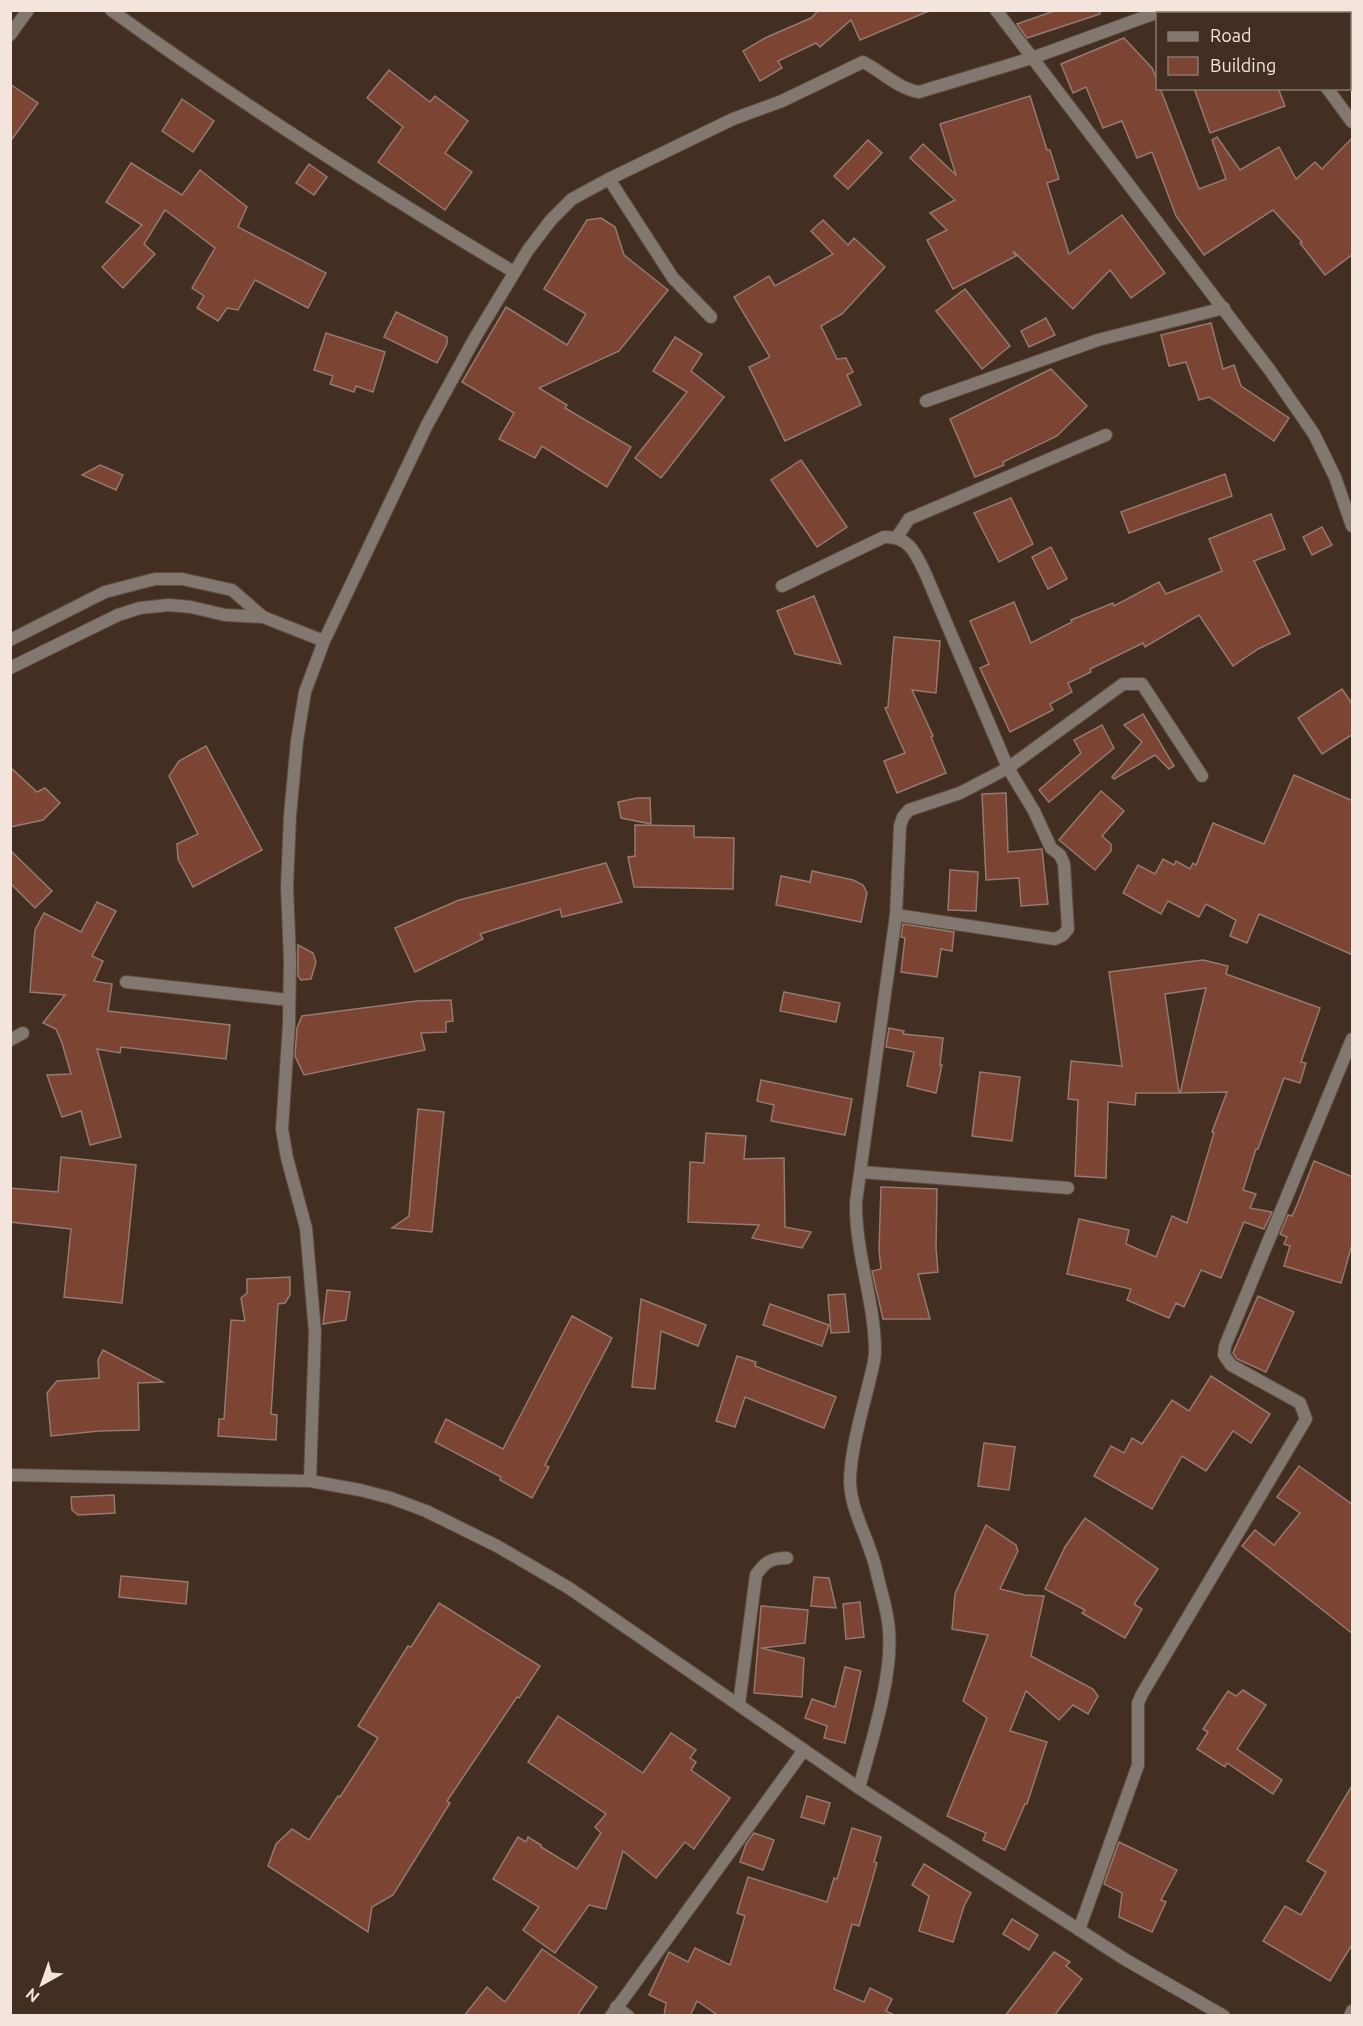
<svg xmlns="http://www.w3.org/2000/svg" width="1363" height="2026" font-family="Ubuntu,sans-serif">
	<rect width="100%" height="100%" fill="#432f21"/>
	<g fill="#7c4433" stroke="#957970" stroke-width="1.5">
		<path d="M819,10H929V11L860,40L851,20L820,47L816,43L778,61L782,68L760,81L743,51L765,38L811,18Z"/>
		<path d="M1057,10H1100V14L1027,38L1017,24Z"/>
		<path d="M1124,38L1152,68L1158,83V88H1160L1199,189L1226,179L1212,140L1217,137L1240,170L1279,147L1296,179L1315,162L1322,169L1353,137V254L1325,275L1300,243L1302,242L1273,210L1204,255L1176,216L1152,152L1137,158L1122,121L1103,128L1086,87L1073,93L1061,64Z"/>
		<path d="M389,70L430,102L435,96L468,121L445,153L472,172L445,210L378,162L403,127L367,98Z"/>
		<path d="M10,84L38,103L10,142Z"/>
		<path d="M1194,88H1278L1285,106L1210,133Z"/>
		<path d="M1030,96L1047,150H1050L1059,179L1047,183L1069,254L1122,215L1165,273L1131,298L1110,270L1073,309L1013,251L1016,256L953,289L927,240L947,230L930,213L955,200L910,158L923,144L956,175L940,124Z"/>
		<path d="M182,99L214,121L193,152L162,131Z"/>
		<path d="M868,140L882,153L848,189L834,176Z"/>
		<path d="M131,163L182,195L200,170L247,207L238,227L326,273L308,308L255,280L238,310L227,308L218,321L197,308L204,296L192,288L215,248L165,210L144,244L155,254L123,288L102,267L142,225L106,202Z"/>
		<path d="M309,164L327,177L314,195L296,183Z"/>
		<path d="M601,218L615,227L624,255L668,290L619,351L539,388L567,405L565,408L631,447L607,487L542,446L535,458L499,439L514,413L462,382L506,307L567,345L586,314L544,289L587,220Z"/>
		<path d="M823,220L848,245L854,238L885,267L842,314L821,326L837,359L846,358L853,372L847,375L861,405L785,441L749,367L770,357L734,297L769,276L775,286L833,254L811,231Z"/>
		<path d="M965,289L1010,346L982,369L936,311Z"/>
		<path d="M396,312L447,337V344L437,363L384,337Z"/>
		<path d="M1046,318L1055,335L1029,347L1021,331Z"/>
		<path d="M1211,323L1223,369L1234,365L1241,386L1289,418L1274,441L1209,397L1199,400L1186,362L1169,366L1161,335Z"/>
		<path d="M326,333L385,352L373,392L356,386L354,392L330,384L333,376L314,370Z"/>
		<path d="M675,337L702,354L691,371L724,397L661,478L635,458L687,392L653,371Z"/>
		<path d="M1051,369L1087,406L1057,436L1003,462L1004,465L975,477L950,419Z"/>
		<path d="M801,460L847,527L817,547L771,480Z"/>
		<path d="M100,465L123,475L116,490L82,475Z"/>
		<path d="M1225,474L1232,496L1129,533L1121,512Z"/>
		<path d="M1011,498L1033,544L999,562L974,513Z"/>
		<path d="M1271,514L1285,549L1254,561L1290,634L1258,649L1233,666L1199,615L1145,647L1143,643L1090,669L1091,672L1068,683L1072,692L1050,704L1053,710L1010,732L980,668L989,664L970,621L1014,602L1031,643L1072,622L1071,620L1113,603L1114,606L1159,582L1166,594L1222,571L1209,539Z"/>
		<path d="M1322,527L1332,545L1312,555L1303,537Z"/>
		<path d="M1051,547L1067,579L1048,589L1032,557Z"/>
		<path d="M814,596L841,664L795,654L777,611Z"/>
		<path d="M894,637L940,641L936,693L912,690L933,736L931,737L946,773L897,793L884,761L905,753L885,708L888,707Z"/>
		<path d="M1342,689L1353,705V734L1322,754L1298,718Z"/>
		<path d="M1143,714L1174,766L1169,769L1155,755L1114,779L1112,777L1142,742L1124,725Z"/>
		<path d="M1102,725L1114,748L1049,802L1039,790L1081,753L1074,740Z"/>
		<path d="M206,746L262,850L193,887L178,859L177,844L198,834L169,776L179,761Z"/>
		<path d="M10,767L37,792L45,788L60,803L43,820L10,827Z"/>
		<path d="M1294,775L1353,801V955L1259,914L1247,943L1230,936L1236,920L1206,904L1199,917L1168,901L1161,914L1123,893L1138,865L1155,874L1163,859L1174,865L1176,861L1190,869L1193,863L1196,865L1213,823L1264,844Z"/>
		<path d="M1101,791L1124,811L1102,836L1111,844V851L1095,870L1059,840Z"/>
		<path d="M1006,793L1008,852L1042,849L1048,904L1021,906L1019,878L986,880L982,794Z"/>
		<path d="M637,798H650L651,824L621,818L618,802Z"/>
		<path d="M635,825L694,826V837L734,838L733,889L634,887L628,857L635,856Z"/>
		<path d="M10,850L52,891L35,908L10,883Z"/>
		<path d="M606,863L622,902L562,917L560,909L480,934L483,939L415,972L395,928L459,900Z"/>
		<path d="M950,870L978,872L976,911L948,910Z"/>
		<path d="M812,871L853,880L863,885L867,893L861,922L776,905L781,876L810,882Z"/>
		<path d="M97,902L116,911L92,956L103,961L94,981L112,984L108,1011L230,1025L226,1059L121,1047L120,1053L97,1049L121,1137L90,1145L81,1111L62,1117L47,1075L71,1074L62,1043L56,1029L43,1023L65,995L30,992L35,930L44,913L81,932Z"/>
		<path d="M903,924L954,932L952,951L941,949L937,977L901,972L905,938L901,937Z"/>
		<path d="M298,945L313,953L316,962L311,979L301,980L298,976Z"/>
		<path d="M1203,960L1228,966L1226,974L1320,1008L1301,1062L1306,1063L1300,1083L1284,1078L1258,1149H1256L1243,1190L1256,1194L1250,1208L1272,1212L1264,1229L1244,1222L1221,1278L1201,1270L1184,1307L1176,1303L1169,1318L1127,1300L1131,1289L1067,1274L1079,1219L1129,1230L1126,1244L1156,1257L1172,1216L1187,1223L1214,1133L1212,1132L1227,1092L1180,1093L1206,988L1165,994L1179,1093H1136L1135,1105L1108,1102L1106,1178L1075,1176L1078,1100L1068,1099L1071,1061L1122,1066L1109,972Z"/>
		<path d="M784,992L840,1003L836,1022L780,1011Z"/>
		<path d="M451,1000L453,1021L446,1022V1032L421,1033L425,1050L304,1075L295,1056L297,1028L302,1016L417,1001Z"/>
		<path d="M889,1028L904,1031L903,1034L943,1038L940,1065H942L936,1093L907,1086L914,1052L886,1047Z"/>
		<path d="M980,1072L1020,1077L1012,1141L972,1136Z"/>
		<path d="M761,1080L852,1099L845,1135L771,1121L774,1105L757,1101Z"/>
		<path d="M418,1109L444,1112L432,1232L392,1228L409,1216Z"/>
		<path d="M706,1133L746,1136L744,1159L784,1158L785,1227L811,1232L802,1248L752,1238L759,1225L688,1222L690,1162L704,1163Z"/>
		<path d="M61,1157L136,1165L122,1303L64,1297L71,1229L10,1222V1188L58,1192Z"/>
		<path d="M1314,1161L1353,1177V1241L1341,1283L1284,1266L1290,1246L1284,1244L1287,1237L1280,1234L1288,1215L1292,1216L1297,1205Z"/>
		<path d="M881,1187L937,1189L936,1248L938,1272L918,1274L930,1319H883L872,1271L881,1269L879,1250Z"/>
		<path d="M290,1277V1295L285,1303L278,1304L271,1414L277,1415L276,1440L218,1436L219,1419H224L231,1320L245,1321L241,1298L247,1293V1279Z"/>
		<path d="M327,1290L350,1292L346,1320L323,1324Z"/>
		<path d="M845,1294L849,1332L831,1333L828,1295Z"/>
		<path d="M1258,1296L1294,1312L1266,1372L1237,1359L1233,1353Z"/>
		<path d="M641,1299L706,1325L698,1346L661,1331L655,1389L632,1387Z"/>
		<path d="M770,1304L829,1325L822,1346L763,1325Z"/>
		<path d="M572,1316L612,1338L545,1465L549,1467L532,1498L500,1480L501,1477L435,1442L446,1419L503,1449Z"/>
		<path d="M103,1350L163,1382L138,1383L139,1430L99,1431L51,1436L47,1393L57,1381L99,1378L98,1360Z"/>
		<path d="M737,1356L756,1362L755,1366L836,1397L824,1428L745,1397L735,1427L716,1421Z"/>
		<path d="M1211,1376L1270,1414L1251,1443L1233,1431L1206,1471L1182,1456L1152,1509L1094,1476L1111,1446L1124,1453L1132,1438L1142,1444L1172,1400L1189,1411Z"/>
		<path d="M984,1443L1015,1447L1009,1490L978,1486Z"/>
		<path d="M1299,1466L1353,1505V1634L1242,1546L1255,1530L1274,1545L1300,1513L1277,1497Z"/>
		<path d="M114,1495L115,1513L78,1515L72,1510L71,1497Z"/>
		<path d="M1085,1518L1158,1569L1134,1604L1142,1609L1125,1638L1082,1613L1085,1610L1045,1589L1065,1547Z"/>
		<path d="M986,1525L1016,1545L1018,1551L1000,1589L1025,1595L1044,1596L1031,1656L1093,1689L1098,1696L1088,1714L1073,1705L1059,1720L1026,1691L1010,1731L1047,1742L1027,1804H1025L1005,1850L983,1840L986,1833L947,1816L987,1718L963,1701L988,1635L952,1629L955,1594Z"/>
		<path d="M121,1576L188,1582L186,1604L119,1597Z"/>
		<path d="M814,1577L829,1578L836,1608L811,1606Z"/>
		<path d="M860,1602L864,1637L846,1639L843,1604Z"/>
		<path d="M439,1603L540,1666L519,1698L517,1697L447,1801L450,1803L393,1895L372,1907L368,1932L268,1866L276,1844L292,1829L309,1840L338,1796L340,1797L378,1738L358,1726L408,1646L411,1647Z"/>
		<path d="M761,1606L808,1610L805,1643L761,1648L804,1658L802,1697L754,1693Z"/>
		<path d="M845,1667L861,1671L845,1743L824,1738L827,1726L805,1718L812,1699L835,1707Z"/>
		<path d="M1243,1690L1266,1705L1237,1749L1282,1780L1273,1794L1227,1763L1225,1767L1197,1749L1208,1732L1203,1729L1228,1691L1236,1696Z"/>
		<path d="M558,1716L643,1773L671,1733L696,1750L690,1758L696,1762L691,1770L730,1798L694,1849L685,1842L656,1878L623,1851L606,1909L589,1905L555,1953L523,1930L539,1907L493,1879L518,1837L526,1842L528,1837L541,1845V1847L577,1869L601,1833L595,1827L606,1814L528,1762Z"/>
		<path d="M1353,1784V1943L1330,1981L1263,1941L1285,1906L1301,1915L1326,1872L1307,1861Z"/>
		<path d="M807,1796L830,1803L824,1824L801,1817Z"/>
		<path d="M852,1828L881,1837L874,1862L877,1863L859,1926L852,1924L834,1989L864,2002L870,1988L892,1999L886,2011L896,2016H719L697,2001L690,2016H664L666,2003L649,1995L669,1952L688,1962L695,1948L730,1965L745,1916L737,1913L748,1877L827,1902L834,1878L837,1879Z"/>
		<path d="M754,1833L774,1840L763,1870L740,1862L746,1844Z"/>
		<path d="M1119,1842L1177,1870L1161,1900L1166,1902L1152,1932L1119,1917L1122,1893L1104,1884Z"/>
		<path d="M924,1864L971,1893L964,1906L953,1942L919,1931L929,1896L912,1885Z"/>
		<path d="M1012,1919L1038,1935L1029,1950L1003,1934Z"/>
		<path d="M542,1949L597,1987L577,2016H464L487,1987L505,2002Z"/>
		<path d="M1054,1952L1070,1962L1066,1966L1082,1979L1054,2016H1005Z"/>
	</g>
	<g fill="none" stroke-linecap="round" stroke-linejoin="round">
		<g stroke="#5f4c3f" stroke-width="14">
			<g id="service">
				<path d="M111,10C241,104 377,190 514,272"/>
				<path d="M10,35L28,10"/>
				<path d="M609,179L673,278L711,317"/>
				<path d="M10,640L105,592L155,579H182L232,590L263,617"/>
				<path d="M10,668L118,615L140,608L169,605L191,607L225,615L263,617L324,641"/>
				<path d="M10,1040L23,1033"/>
				<path d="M739,1704L756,1575C765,1562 771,1558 787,1558"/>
			</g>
		</g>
		<g stroke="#5f4c3f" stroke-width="14">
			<g id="minor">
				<path d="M996,10L1269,369L1314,434L1335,477L1352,526"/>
				<path d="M1267,10L1269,14"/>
				<path d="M1327,88L1352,122"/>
				<path d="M926,401L1098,340L1224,308"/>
				<path d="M897,537L909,519L1106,435"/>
				<path d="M782,586L884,537C910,536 916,554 926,575L1008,768L1034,811L1051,848L1060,855L1064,864L1068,929L1063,935L1055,939L896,915"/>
				<path d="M126,982L289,1000"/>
				<path d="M861,1172L1068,1188"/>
				<path d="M10,1475L310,1481L360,1490L391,1498L426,1511L497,1546L569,1588L859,1788L1126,1960L1224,2016"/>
				<path d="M310,1481L315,1332L306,1228L287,1158L282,1129L289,1024L290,960L287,887L290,816L297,741L305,692L324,641L427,425L476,336L528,250L551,220L572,199L609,179L733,119L782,101L863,62C881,71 899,89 919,92L1032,58L1164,10"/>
				<path d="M859,1788C871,1743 893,1676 889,1631C888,1610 880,1589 876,1569C869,1539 851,1512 850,1482C850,1453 862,1411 869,1383C871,1373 875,1362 875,1352C875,1301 855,1253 856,1202L896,915L900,826L903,817L909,810L960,793L1008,768L1123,684H1142L1202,776"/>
				<path d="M1079,1930L1138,1765V1703L1142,1694L1306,1419L1300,1403L1231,1365L1224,1355L1225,1346L1352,1039"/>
				<path d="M616,2007L628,2016"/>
				<path d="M611,2016L804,1750"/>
				<path d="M1350,2016L1352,2011"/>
			</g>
		</g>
		<use href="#service" stroke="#827870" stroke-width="12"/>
		<use href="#minor" stroke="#827870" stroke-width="12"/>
	</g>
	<rect width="1363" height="2026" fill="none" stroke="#f3e5dc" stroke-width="24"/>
	<rect x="1156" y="12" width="195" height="78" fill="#432f21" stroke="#89786c" stroke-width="1.5"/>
	<rect x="1168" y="32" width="30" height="9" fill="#827870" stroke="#89786c" stroke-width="1.5"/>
	<text x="1210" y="42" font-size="18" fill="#f3e5dc">Road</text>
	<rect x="1168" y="57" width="30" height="18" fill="#7c4433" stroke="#89786c" stroke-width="1.5"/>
	<text x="1210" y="72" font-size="18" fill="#f3e5dc">Building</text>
	<g transform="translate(42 1984) rotate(220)" stroke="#432f21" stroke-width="4.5" paint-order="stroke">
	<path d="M0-4.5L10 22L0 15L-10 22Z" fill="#f3e5dc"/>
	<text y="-9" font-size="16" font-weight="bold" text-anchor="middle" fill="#f3e5dc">N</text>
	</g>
</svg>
